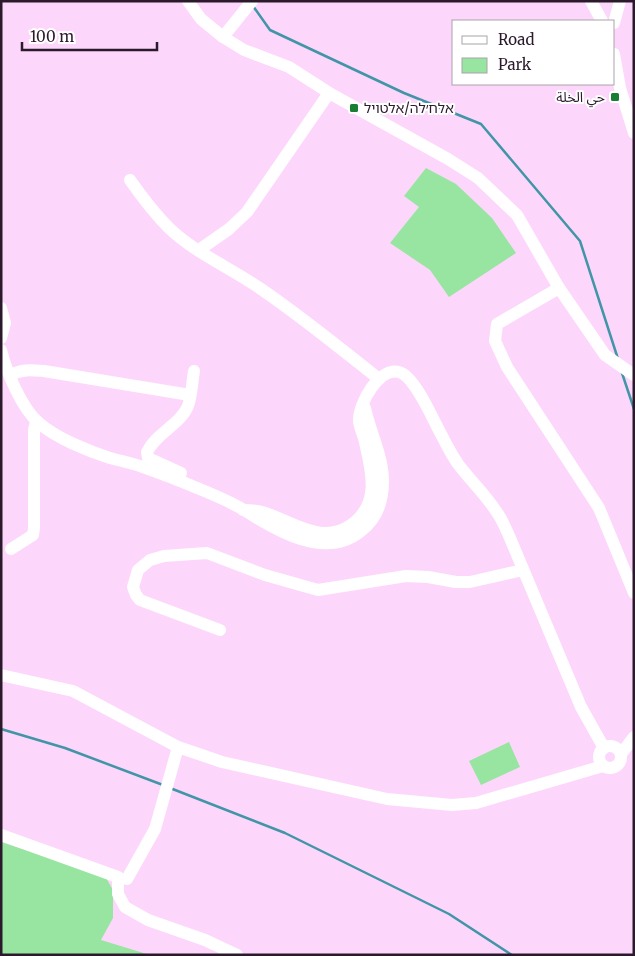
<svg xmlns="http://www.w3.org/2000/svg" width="635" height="956" font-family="Merriweather,'Noto Sans Arabic','Noto Sans Hebrew',serif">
	<rect width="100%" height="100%" fill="#fdd7fb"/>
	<g fill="#97e5a1">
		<path d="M426,168L456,184L492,218L516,253L449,297L430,270L390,243L419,207L404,196Z"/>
		<path d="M509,742L520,767L481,785L469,761Z"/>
		<path d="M1,842L105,876L113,890V918L101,940L150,955H1Z"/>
	</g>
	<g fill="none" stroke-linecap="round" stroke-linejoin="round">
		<g stroke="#4195a6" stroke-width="2.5">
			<path d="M253,6L270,30L404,93L481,124L580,241L618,359"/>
			<path d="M622,373L634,409"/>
			<path d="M1,729L65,748L163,785"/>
			<path d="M170,788L285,833L449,914L512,955"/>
		</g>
		<g stroke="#fff" stroke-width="12">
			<path d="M188,1L201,19L223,37L244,50L289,67L331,94L448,159L478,178L517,215L559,288L605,355L634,375"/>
			<path d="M591,1L602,21"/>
			<path d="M614,23L620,1"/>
			<path d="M223,37L252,1"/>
			<path d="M614,54L620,88L634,133"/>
			<path d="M130,180C142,197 154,213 169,228C195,253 231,268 261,289C302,317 340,348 379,379"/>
			<path d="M199,250L229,229L247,212L329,93"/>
			<path d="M559,288L497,324L495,341L507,367L599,508L634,593"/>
			<path d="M1,308L5,323L1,338"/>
			<path d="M1,350C6,371 22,409 39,423C56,438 88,451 110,458C121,461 132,463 143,467C157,472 171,477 185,483C204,491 226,499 244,510C277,531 325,560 361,531C377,519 383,500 383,481C383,456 370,432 365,408"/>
			<path d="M10,375C22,369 31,370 44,371L190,395"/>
			<path d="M181,473L148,458L147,452C156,433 180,425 188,406C192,395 192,382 194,371"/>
			<path d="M243,510C249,510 256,510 262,512C291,520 321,546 351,525C382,503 371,469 364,438C362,433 359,425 359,420C359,403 379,367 399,372C415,376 433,420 441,434C446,444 451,454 458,464C470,480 485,494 496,511C502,519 506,529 510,538L581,707L604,748"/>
			<path d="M11,549L33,535L34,528V430L36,422"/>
			<path d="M220,630L140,600L136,595L133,587L138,570L150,560L164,556L207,553L265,575L318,590L406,576L428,577L456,582H470L523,570"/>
			<path d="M1,675L73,691L178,747L222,762L387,799L452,805L476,803L603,766"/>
			<circle cx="610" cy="757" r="11"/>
			<path d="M621,754L634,737"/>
			<path d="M1,835L118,877V894L125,907L148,920L205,940L237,955"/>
			<path d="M127,879L155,829L178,747"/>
		</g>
	</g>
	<g fill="#177f34" stroke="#fff" stroke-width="2">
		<rect x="610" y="92" width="10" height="10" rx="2.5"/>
		<rect x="349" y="103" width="10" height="10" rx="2.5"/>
	</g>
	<g text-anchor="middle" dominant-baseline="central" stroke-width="4" stroke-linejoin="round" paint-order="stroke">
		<g font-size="14" fill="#2b1a2b" stroke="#fff" text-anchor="end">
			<text x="605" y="97">حي الخلة</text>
			<text x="364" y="108" text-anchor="start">אלח׳לה/אלטויל</text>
		</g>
	</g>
	<rect width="635" height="956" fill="none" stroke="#2b1a2b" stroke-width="5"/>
	<rect x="452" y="20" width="162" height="65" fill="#ffffff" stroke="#aaa3aa"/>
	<rect x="462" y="36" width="25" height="8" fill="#ffffff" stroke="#aaa3aa"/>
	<text x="498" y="45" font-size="15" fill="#2b1a2b">Road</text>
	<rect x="462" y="58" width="25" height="15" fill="#97e5a1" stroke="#aaa3aa"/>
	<text x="498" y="70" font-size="15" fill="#2b1a2b">Park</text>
	<path d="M22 42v8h135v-8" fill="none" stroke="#2b1a2b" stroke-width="2.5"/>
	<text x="30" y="42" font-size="15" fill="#2b1a2b" stroke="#ffffff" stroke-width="4" paint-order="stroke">100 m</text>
</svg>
